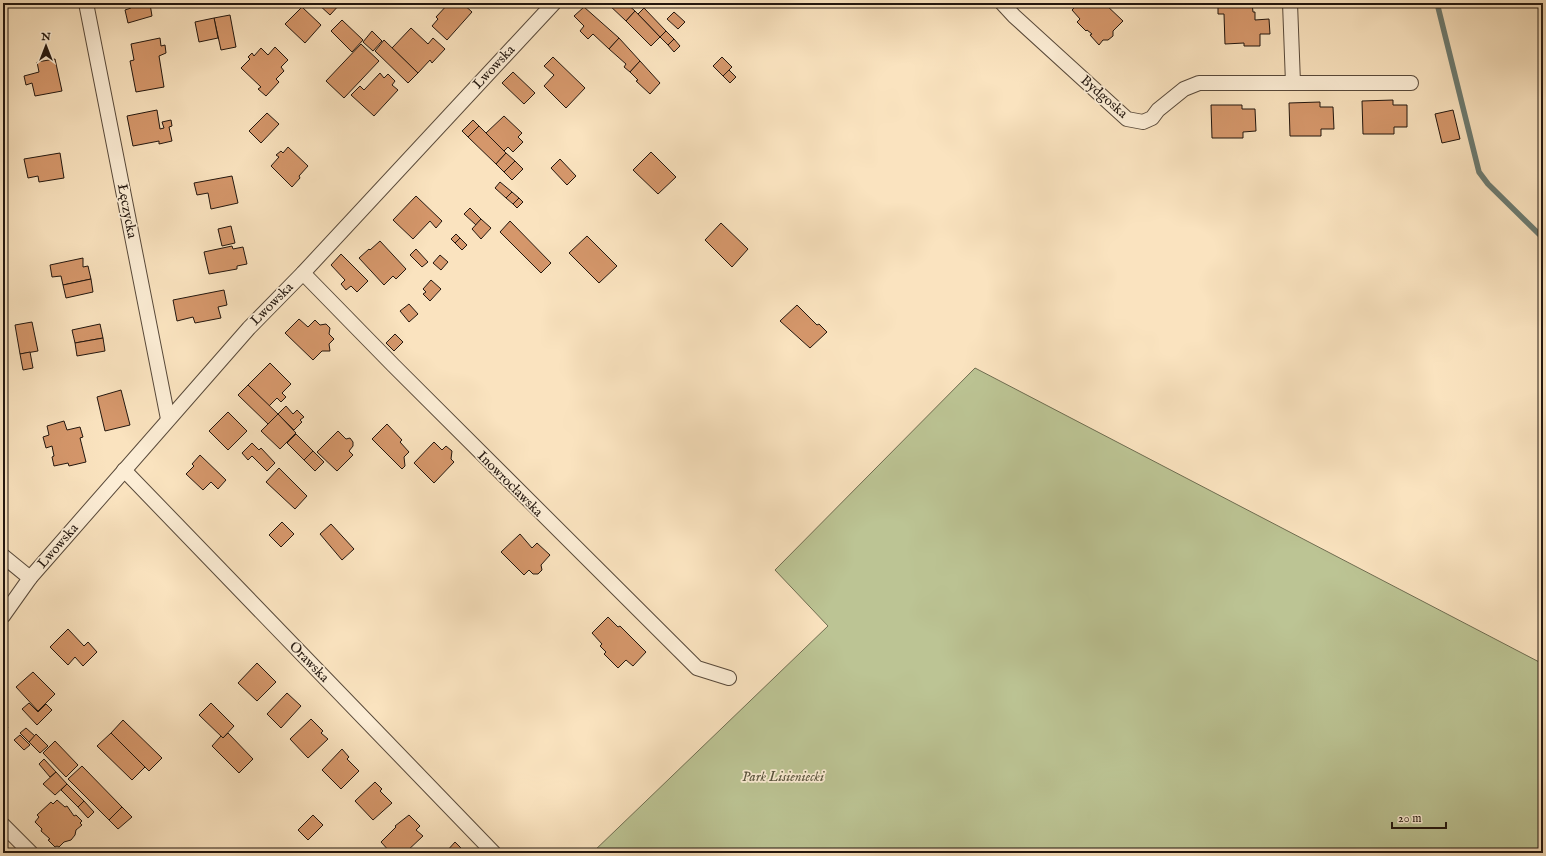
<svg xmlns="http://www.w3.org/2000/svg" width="1546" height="856" font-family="'IM FELL English',serif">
	<rect width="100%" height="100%" fill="#fae3bf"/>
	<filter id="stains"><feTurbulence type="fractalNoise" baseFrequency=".005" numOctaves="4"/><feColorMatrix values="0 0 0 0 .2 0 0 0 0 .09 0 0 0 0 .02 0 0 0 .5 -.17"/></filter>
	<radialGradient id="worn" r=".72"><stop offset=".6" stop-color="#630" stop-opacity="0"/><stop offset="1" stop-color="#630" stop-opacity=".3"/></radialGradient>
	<path fill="#bcc494" stroke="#6f6d51" d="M975,368L1543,664V853H592L828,626L775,570Z"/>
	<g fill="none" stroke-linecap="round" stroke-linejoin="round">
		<path stroke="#6c7b71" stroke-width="5.5" d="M1437,3L1479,172L1488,184L1543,238"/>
	</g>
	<g fill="#d5976b" stroke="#22160e">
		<path d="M130,3H153L150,4L152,16L128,23L125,10L131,8Z"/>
		<path d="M317,3H341L330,15Z"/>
		<path d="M449,3H462L472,12L447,40L432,26L438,19L436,17Z"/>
		<path d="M607,3H626L635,11L626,21Z"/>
		<path d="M1079,3H1092L1094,5L1096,3H1104L1123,21L1113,31V36L1108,40H1103L1099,45L1090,35L1092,34L1087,30L1086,31L1077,22L1080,19L1072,10Z"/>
		<path d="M1229,3H1252L1253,12H1255V20L1269,19L1270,34H1260V46H1244V43L1225,44L1224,14H1218V4Z"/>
		<path d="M302,7L321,25L305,43L285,24Z"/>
		<path d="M584,7L619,38L609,49L593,34L588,39L580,31L584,26L574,16Z"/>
		<path d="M644,8L666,31L660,37L638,14Z"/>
		<path d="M635,11L660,37L651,46L626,21Z"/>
		<path d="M674,12L685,22L678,29L667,19Z"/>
		<path d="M230,15L236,47L221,50L214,18Z"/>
		<path d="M214,18L218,38L199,42L195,22Z"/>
		<path d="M342,20L363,40L352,52L331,31Z"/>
		<path d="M411,28L428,44L433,38L445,49L432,63L430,60L418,73L392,48Z"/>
		<path d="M372,31L382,41L373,51L363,42Z"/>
		<path d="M666,31L674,39L668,45L660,37Z"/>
		<path d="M160,38L161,46L165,45L166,53L159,56L164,87L136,92L130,61L134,60L131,44Z"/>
		<path d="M619,38L640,61L630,72L624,67L626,64L609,49Z"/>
		<path d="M674,39L680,46L674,52L668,45Z"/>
		<path d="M384,40L418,73L408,83L375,51Z"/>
		<path d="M361,44L379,61L344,98L326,81Z"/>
		<path d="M275,47L288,60L281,67L284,71L276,79L279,82L266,96L258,89L261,87L241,68L250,59L248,57L252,53L254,56L261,48L268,55Z"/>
		<path d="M553,57L585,88L566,108L544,86L554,75L544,66Z"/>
		<path d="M722,57L732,67L723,76L713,66Z"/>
		<path d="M55,59L62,91L35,96L32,83L26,85L24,76L39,72L37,62Z"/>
		<path d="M640,61L660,83L650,94L636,81L638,80L630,72Z"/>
		<path d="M729,70L736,77L730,83L723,76Z"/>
		<path d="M513,72L535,93L524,104L502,83Z"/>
		<path d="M380,73L384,78L388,74L395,81L392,85L398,90L374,116L351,95L360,86L364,90Z"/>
		<path d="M1393,100V105H1407V127H1394V134H1363L1362,101Z"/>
		<path d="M1320,102V107H1333L1334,129H1321V136H1290L1289,103Z"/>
		<path d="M1211,105H1242V109H1255L1256,131L1243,132V138H1212Z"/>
		<path d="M157,110L160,129L164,128L162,122L171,120L172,126L169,127L172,141L159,144V141L133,146L127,116Z"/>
		<path d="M1453,110L1460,139L1442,143L1435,114Z"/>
		<path d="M267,113L279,124L261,143L249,131Z"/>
		<path d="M504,116L522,133L518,137L523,142L513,152L508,147L504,151L486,133Z"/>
		<path d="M473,120L479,126L468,137L462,131Z"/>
		<path d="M479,126L506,153L496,164L468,137Z"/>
		<path d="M288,147L308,166L299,176L300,178L292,187L271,166L279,157L276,155L281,151L283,153Z"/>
		<path d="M651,152L676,177L658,194L633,170Z"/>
		<path d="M60,153L64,178L39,182L38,176L28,178L24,159Z"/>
		<path d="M506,153L515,161L504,172L496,164Z"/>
		<path d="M560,159L576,176L567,185L551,168Z"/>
		<path d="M515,161L523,169L512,180L504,172Z"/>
		<path d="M3,176L7,196L3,197Z"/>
		<path d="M232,176L238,203L211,209L208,193L197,195L194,183Z"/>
		<path d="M500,182L512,192L506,198L495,188Z"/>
		<path d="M512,192L519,198L513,204L506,198Z"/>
		<path d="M416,196L442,221L436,228L430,221L413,239L393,220Z"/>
		<path d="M519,198L523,202L517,208L513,204Z"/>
		<path d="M470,208L481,219L476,225L464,214Z"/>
		<path d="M481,219L491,228L481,239L472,229Z"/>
		<path d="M510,221L551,263L541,273L500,232Z"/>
		<path d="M721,223L748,249L732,267L705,240Z"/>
		<path d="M231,226L235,243L222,246L218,229Z"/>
		<path d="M456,234L460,238L455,243L451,239Z"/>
		<path d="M587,236L617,266L599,283L569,253Z"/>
		<path d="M460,238L467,245L462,250L455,243Z"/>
		<path d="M380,241L406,269L396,279L393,276L384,285L359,258L369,249L370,250Z"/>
		<path d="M232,246L233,249L243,247L247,264L237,266V269L209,274L204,252Z"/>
		<path d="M416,249L428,262L422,267L410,255Z"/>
		<path d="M341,254L368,281L357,292L351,286L346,290L341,284L345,280L331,265Z"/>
		<path d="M440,255L448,262L441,270L433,263Z"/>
		<path d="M83,258V267L88,266L91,279L63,285L61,276L52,277L50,265Z"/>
		<path d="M91,279L93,292L66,298L63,285Z"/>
		<path d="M431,280L441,289L430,301L423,294L426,292L423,289Z"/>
		<path d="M224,290L227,305L218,307L221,318L195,323L193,317L177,321L173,300Z"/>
		<path d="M409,304L418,314L409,322L400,311Z"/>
		<path d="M797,305L817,325L819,324L827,332L810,348L780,321Z"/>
		<path d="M299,319L308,327L315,320L320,325L326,324L330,328L329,334L334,339L329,344L330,351H322L313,360L285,333Z"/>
		<path d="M32,322L38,351L20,354L15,325Z"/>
		<path d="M100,324L103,338L75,343L72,330Z"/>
		<path d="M395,334L403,342L394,351L386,343Z"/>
		<path d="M103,338L105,351L77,356L75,343Z"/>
		<path d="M30,352L33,368L23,370L20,354Z"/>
		<path d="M270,363L291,384L282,393L286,397L281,402L277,398L269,406L248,385Z"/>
		<path d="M248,385L278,414L268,424L238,395Z"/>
		<path d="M121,390L130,425L105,431L97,397Z"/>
		<path d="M286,406L293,414L297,410L304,417L300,420L302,422L294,430L278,414Z"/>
		<path d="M228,412L247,431L228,450L209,431Z"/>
		<path d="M278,414L296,433L280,449L261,431Z"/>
		<path d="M64,421L67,430L80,427L83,437L80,438L86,462L69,466L68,463L54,466L52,457L54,456L52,446L46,448L43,437L49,435L47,426Z"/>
		<path d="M387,424L402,440L400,442L409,452L404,457L405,466L402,469L372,439Z"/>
		<path d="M338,431L346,439L350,438L353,442V446L349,451L353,455L337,471L317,452Z"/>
		<path d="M296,434L313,451L304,460L287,443Z"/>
		<path d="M434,442L442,450L446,446L452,451L451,459L454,462L434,483L414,463Z"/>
		<path d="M252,443L259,450L261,448L275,463L267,471L252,456L248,460L242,453Z"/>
		<path d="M313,451L324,462L315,471L304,460Z"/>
		<path d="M200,455L226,480L218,489L211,482L203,490L186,474L194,466L192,464Z"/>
		<path d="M279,468L307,496L295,509L266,482Z"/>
		<path d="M282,522L294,534L281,547L269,535Z"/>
		<path d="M331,524L354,549L342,560L320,534Z"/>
		<path d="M520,534L532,548L537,543L550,555L541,565L542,570L538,574H533L529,570L524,575L501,552Z"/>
		<path d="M608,617L618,627L620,626L646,652L633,666L626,660L618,668L604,654L606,652L600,646L602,644L592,633Z"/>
		<path d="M68,629L84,646L88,642L97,652L83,666L75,657L68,665L50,647Z"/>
		<path d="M257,663L276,682L257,701L238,683Z"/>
		<path d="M33,672L55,694L38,711L16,687Z"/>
		<path d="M287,693L301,706L281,728L267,714Z"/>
		<path d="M29,703L38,712L46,704L52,710L37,725L22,709Z"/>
		<path d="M211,703L234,726L223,738L199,715Z"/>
		<path d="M311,719L323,731L321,733L328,739L308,758L290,739Z"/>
		<path d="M123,720L162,758L149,771L111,733Z"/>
		<path d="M3,723L8,727L3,734Z"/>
		<path d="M26,728L35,736L29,742L20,733Z"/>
		<path d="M111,733L145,767L132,780L97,746Z"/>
		<path d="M228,733L253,759L239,773L212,746L221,736L223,738Z"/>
		<path d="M36,734L48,746L40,753L29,742Z"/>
		<path d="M20,735L30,745L24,750L14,740Z"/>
		<path d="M55,741L78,765L66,777L43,753Z"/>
		<path d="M342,749L349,757L347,759L359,771L341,789L322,770Z"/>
		<path d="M44,759L56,772L50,777L39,764Z"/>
		<path d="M82,766L122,807L109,820L68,779Z"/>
		<path d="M56,772L67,784L55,795L43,784Z"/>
		<path d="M375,782L382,789L380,791L392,803L373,820L355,801Z"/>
		<path d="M67,784L84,801L78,807L61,790Z"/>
		<path d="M57,800L65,807L67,806L74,816L76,815L82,821L80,823L82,825L76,830L75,835L71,840L64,842L59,847L57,846L55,847L48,840L50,839L41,831L42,829L35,822L39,817L37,815L51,802L53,804Z"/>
		<path d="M84,801L94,812L88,818L78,807Z"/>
		<path d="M122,807L132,817L118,829L109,820Z"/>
		<path d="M313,815L323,825L308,840L298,830Z"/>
		<path d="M409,815L420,826L416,830L423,836L405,853H391L381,842L396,827L395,826Z"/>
		<path d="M455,842L466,853H440L444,850L446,852Z"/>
	</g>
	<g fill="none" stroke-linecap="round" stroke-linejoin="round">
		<g stroke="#58493a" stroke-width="16">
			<g id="minor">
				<path d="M86,3L168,419"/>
				<path d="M1002,3L1014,16L1127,119L1143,122L1152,118L1158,110L1184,89L1199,83H1411"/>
				<path d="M1290,3L1293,83"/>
				<path d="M303,273L393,365L697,668L729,678"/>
				<path d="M124,470L494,853"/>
				<path d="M3,556L30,578"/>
				<path d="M3,616L30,578L249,328L303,273L554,3"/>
				<path d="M3,825L31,853"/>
			</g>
		</g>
		<use href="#minor" stroke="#fcedd5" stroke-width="14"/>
	</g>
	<g text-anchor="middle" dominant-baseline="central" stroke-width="3.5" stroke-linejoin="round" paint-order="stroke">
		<g font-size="14" fill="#22160e" stroke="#fcedd5">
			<text transform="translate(494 67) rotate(-47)">Lwowska</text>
			<text transform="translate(1104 97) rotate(41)">Bydgoska</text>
			<text transform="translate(127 211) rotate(79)">Łęczycka</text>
			<text transform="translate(272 304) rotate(-45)">Lwowska</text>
			<text transform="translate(510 484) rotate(45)">Inowrocławska</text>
			<text transform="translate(58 546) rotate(-49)">Lwowska</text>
			<text transform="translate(309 662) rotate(46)">Orawska</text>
		</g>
		<g font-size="14" font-style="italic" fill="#58533d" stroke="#fcedd5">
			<text x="783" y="777">Park Lisieniecki</text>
		</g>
	</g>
	<rect width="1546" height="856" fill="none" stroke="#fae3bf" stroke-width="16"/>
	<rect x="4" y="4" width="1538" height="848" fill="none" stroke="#22160e" stroke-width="2"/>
	<rect x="8" y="8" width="1530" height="840" fill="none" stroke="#22160e"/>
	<g transform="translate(46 46)" stroke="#fcedd5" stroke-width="3" paint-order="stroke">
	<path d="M0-3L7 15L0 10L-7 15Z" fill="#22160e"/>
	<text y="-6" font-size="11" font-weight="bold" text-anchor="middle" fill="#22160e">N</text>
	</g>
	<path d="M1392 822v6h54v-6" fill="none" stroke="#22160e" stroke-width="2"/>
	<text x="1398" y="822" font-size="12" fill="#22160e" stroke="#fcedd5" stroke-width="3" paint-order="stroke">20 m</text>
	<rect width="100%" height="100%" filter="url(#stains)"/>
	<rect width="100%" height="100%" fill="url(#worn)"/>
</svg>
